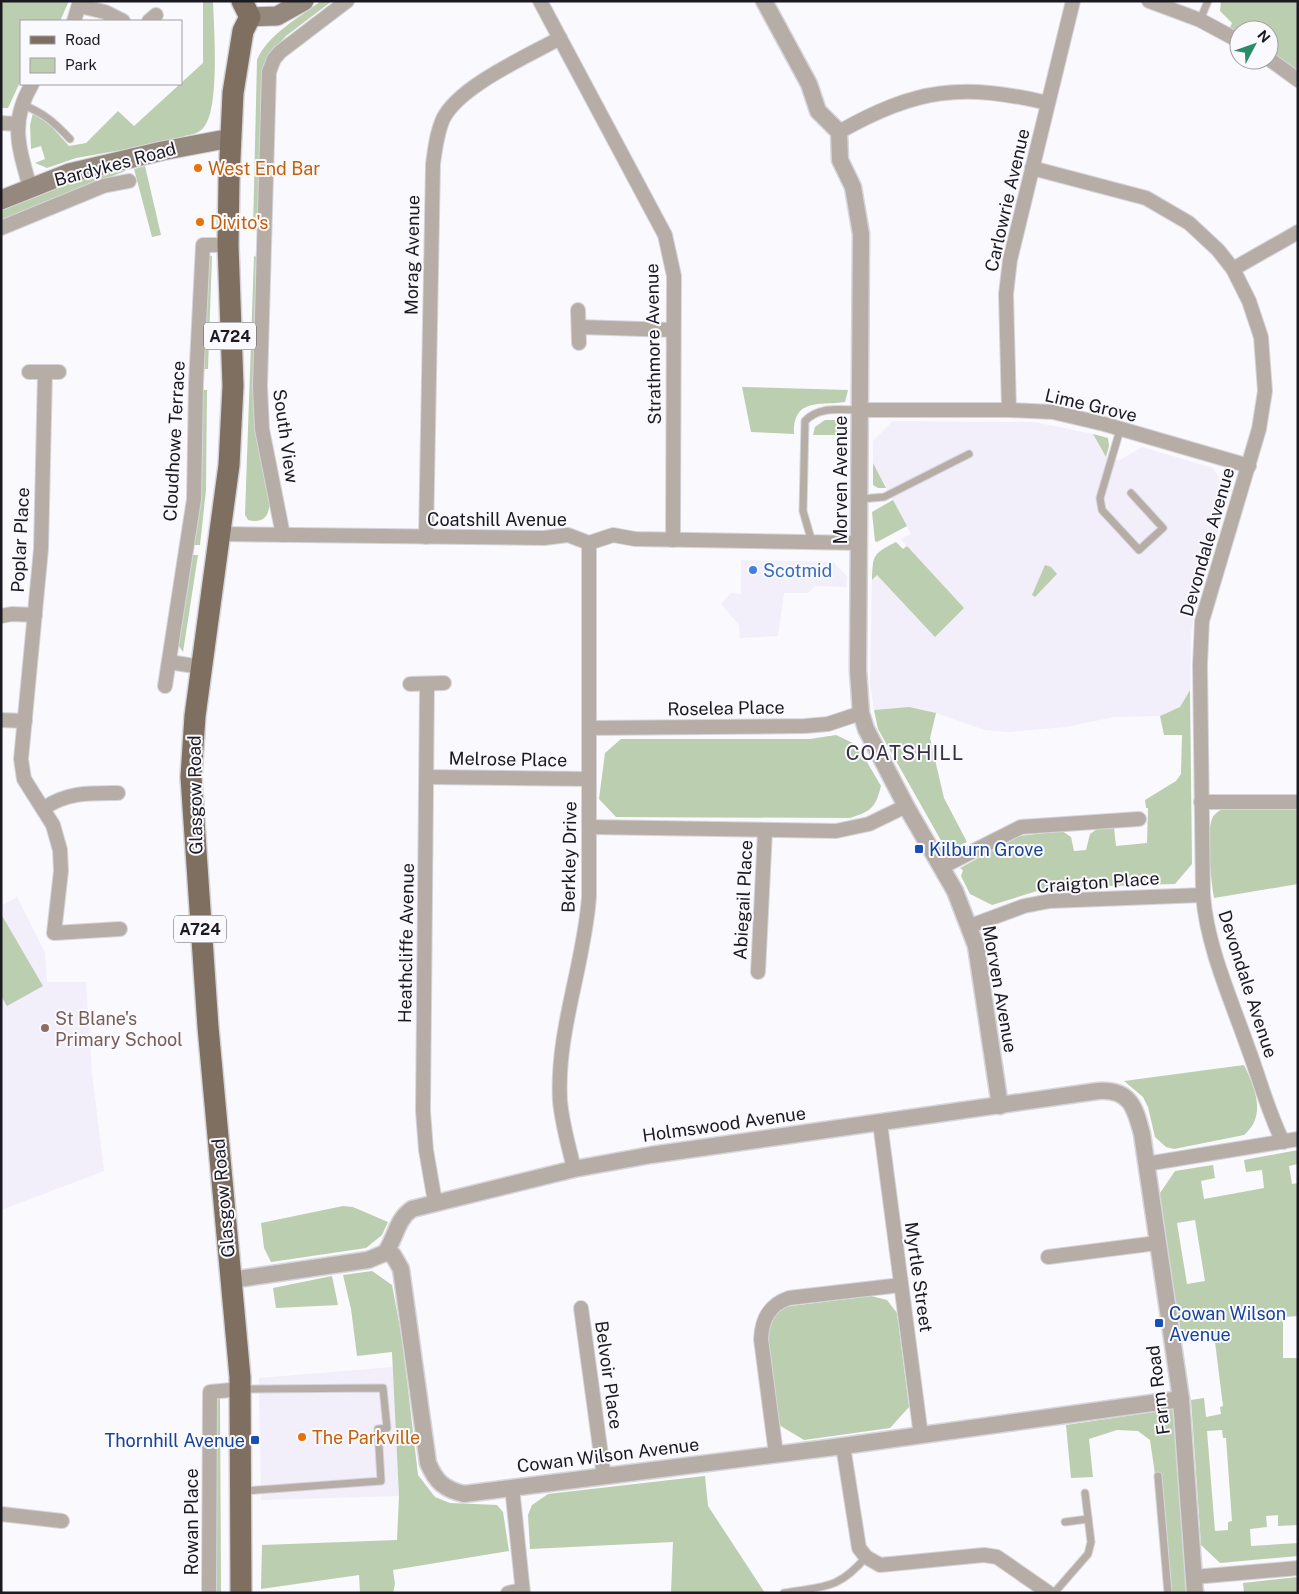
<svg xmlns="http://www.w3.org/2000/svg" width="1299" height="1594" font-family="'Public Sans',sans-serif">
	<rect width="100%" height="100%" fill="#faf9fe"/>
	<g fill="#f2eefa">
		<path d="M893,421L1034,422L1093,434L1106,457L1120,460L1142,447L1213,468L1229,494L1196,605L1191,633L1190,689L1180,707L1160,716L1114,717L1066,727L1008,732L985,730L936,713L909,707L874,710L870,684L872,580L907,546L900,539L911,534L873,463V441Z"/>
		<path d="M741,560L833,562L847,576L846,587L815,586L808,593H784L778,636L740,638L739,625L721,604L731,593L741,594Z"/>
		<path d="M17,897L45,953L47,982H86L92,1073L104,1171L1,1210V906Z"/>
		<path d="M393,1367L399,1496L261,1500L259,1378Z"/>
	</g>
	<g fill="#bbceaf" fill-rule="evenodd">
		<path d="M1,1H69L60,21H21V80L8,108H1Z"/>
		<path d="M203,1H213C214,28 220,109 204,127C200,133 191,135 184,136V139L76,158L47,168L35,163L45,159L41,146L31,149L30,125L33,113L51,126L69,146L86,143L118,111L134,126L203,63Z"/>
		<path d="M321,1H332L286,36L274,49L262,75L258,230H253L257,60C267,35 300,17 321,1Z"/>
		<path d="M1221,1H1298V73L1269,51V30H1239V33L1230,28L1232,23L1220,11Z"/>
		<path d="M124,166L125,171L1,221V208L58,184Z"/>
		<path d="M145,166L161,235L152,237L134,169Z"/>
		<path d="M209,256H212L208,369H203Z"/>
		<path d="M254,256L256,257L253,369L255,418L272,506L269,507C268,519 260,523 248,520L245,515Z"/>
		<path d="M742,387L848,390L845,402C820,406 793,397 794,434L751,432Z"/>
		<path d="M203,390H207L206,490L200,545H193L201,493Z"/>
		<path d="M825,420H847V435H813L815,427Z"/>
		<path d="M1093,434L1108,438L1109,446L1106,457Z"/>
		<path d="M873,463L886,488H878L873,485Z"/>
		<path d="M893,500L907,526L877,542L875,541L872,512Z"/>
		<path d="M896,542L903,549L907,546L964,608L935,637L877,575L872,580C873,554 873,554 896,542Z"/>
		<path d="M192,555H198L183,652L178,645Z"/>
		<path d="M1045,565L1051,567L1057,574L1035,597L1032,595Z"/>
		<path d="M1190,690L1192,864L1175,884L1075,887L1037,891L992,905L970,894L961,876L963,870L960,868L1019,836L1062,831L1071,837L1074,851L1086,850L1090,834L1097,829L1114,828L1116,846L1147,843L1148,808H1146L1145,800L1176,781L1181,774L1182,735H1164L1160,716L1180,707Z"/>
		<path d="M909,707L936,713L930,738L944,798L967,842L951,849L943,844L878,729L874,710Z"/>
		<path d="M836,735L857,745L881,786C875,809 871,811 850,818L616,817L599,799L605,753L621,739H810Z"/>
		<path d="M1223,809H1298V884L1214,898C1211,882 1206,834 1212,819C1214,814 1218,811 1223,809Z"/>
		<path d="M1,914L43,986L7,1006L1,996Z"/>
		<path d="M1244,1065C1255,1088 1267,1116 1244,1135L1174,1149L1166,1147L1155,1137L1148,1107L1143,1097L1124,1081Z"/>
		<path d="M1298,1150V1164L1289,1166L1292,1184L1298,1183V1316L1283,1317V1358H1298V1525L1278,1526V1515L1266,1516L1267,1527L1250,1529L1251,1546L1298,1543V1556L1220,1563L1201,1545L1191,1400L1204,1398L1206,1417L1221,1414L1220,1407L1223,1406L1214,1334L1182,1338L1158,1196L1175,1171L1213,1165L1215,1178L1201,1181L1204,1199L1264,1188L1262,1170L1246,1172L1244,1160ZM1195,1220L1205,1281L1187,1284L1177,1223ZM1222,1430L1223,1438H1226L1232,1521L1228,1522V1530L1215,1531L1207,1431Z"/>
		<path d="M343,1206L353,1207L388,1222L382,1235L366,1248L271,1262L264,1248L261,1223Z"/>
		<path d="M372,1271L392,1285L402,1338L418,1475L435,1497L450,1503L497,1505L503,1512L509,1551L393,1570L395,1584L393,1593H360L359,1575L261,1589L262,1545L397,1540L399,1496L392,1352L357,1356L351,1309L343,1275Z"/>
		<path d="M332,1276L338,1305L276,1308L273,1288Z"/>
		<path d="M871,1296L887,1300L897,1313L909,1407L890,1428L804,1440L779,1425L767,1330L771,1316L783,1307Z"/>
		<path d="M220,1398L221,1593H215L216,1401Z"/>
		<path d="M1174,1409L1188,1593H1172L1163,1487L1157,1488L1150,1440L1138,1431L1117,1430L1089,1439L1093,1477L1071,1478L1066,1425Z"/>
		<path d="M705,1476L708,1506L765,1593H671L673,1542L530,1549L528,1515L532,1505L548,1494Z"/>
		<path d="M1298,1577V1593H1244L1243,1583Z"/>
	</g>
	<g fill="none" stroke-linecap="round" stroke-linejoin="round">
		<g stroke="#d6d5db" stroke-width="9">
			<g id="service">
				<path d="M1200,20L1208,1"/>
				<path d="M23,105C44,113 55,123 70,139"/>
				<path d="M1120,430L1100,498L1102,510L1139,550L1163,528L1131,493"/>
				<path d="M860,499L884,497L969,454"/>
				<path d="M812,542L803,511L805,421C819,406 840,410 860,410"/>
				<path d="M242,1389L383,1388L387,1428L378,1429L381,1481L244,1491"/>
				<path d="M1158,1476L1168,1593"/>
				<path d="M1065,1522L1088,1519"/>
				<path d="M784,1593C824,1586 838,1590 866,1557"/>
				<path d="M1054,1593L1088,1554L1091,1542L1085,1493"/>
			</g>
		</g>
		<g stroke="#d6d5db" stroke-width="16">
			<g id="minor">
				<path d="M540,1L665,235L674,276L673,540"/>
				<path d="M1149,1L1200,20L1239,41"/>
				<path d="M80,6L105,12L123,21"/>
				<path d="M74,21L80,1"/>
				<path d="M149,21L156,15"/>
				<path d="M1269,59L1298,80"/>
				<path d="M1,123L17,124"/>
				<path d="M839,132C916,88 962,83 1048,103"/>
				<path d="M1032,168L1146,198L1189,223L1218,250L1233,269L1249,301L1261,337L1265,391L1259,429L1202,621L1200,665L1203,895C1207,947 1231,999 1248,1048C1260,1080 1268,1112 1283,1142"/>
				<path d="M30,188C19,147 9,123 32,84"/>
				<path d="M1,228L103,186L129,181"/>
				<path d="M1233,269L1298,232"/>
				<path d="M578,310L579,343"/>
				<path d="M579,327L673,330"/>
				<path d="M29,372H59"/>
				<path d="M45,373L41,549L21,759L24,779L53,825L60,850L61,871L54,933L120,929"/>
				<path d="M861,410H1009L1053,412L1104,424L1249,466"/>
				<path d="M1009,410L1006,294L1010,260L1073,1"/>
				<path d="M221,534L544,538L568,535L589,543L613,535L635,539L860,543"/>
				<path d="M283,535L262,429L260,386L269,72L274,59L280,52L347,1"/>
				<path d="M426,537L433,164C435,148 437,133 443,119C459,86 528,56 560,38"/>
				<path d="M1,616L12,614L35,615"/>
				<path d="M169,662L201,667"/>
				<path d="M410,684L444,683"/>
				<path d="M427,685L423,1111L426,1150L435,1202"/>
				<path d="M165,686L194,499L196,383L203,245H228"/>
				<path d="M1,720L25,721"/>
				<path d="M590,728L805,726L828,724L861,713"/>
				<path d="M427,777L589,779"/>
				<path d="M1201,802H1298"/>
				<path d="M44,808C67,792 90,793 118,793"/>
				<path d="M589,827L836,831L869,824L906,806"/>
				<path d="M942,867L1021,827L1139,819"/>
				<path d="M970,926L1024,906L1050,901L1203,895"/>
				<path d="M758,972L765,831"/>
				<path d="M880,1123L921,1436"/>
				<path d="M1146,1164L1298,1139"/>
				<path d="M574,1169C569,1147 562,1124 560,1101C556,1032 584,966 589,897V543"/>
				<path d="M1048,1257L1157,1243"/>
				<path d="M581,1308L604,1477"/>
				<path d="M843,1446L859,1548L866,1557L880,1565L984,1555L997,1557L1049,1593"/>
				<path d="M776,1454L761,1339C762,1319 769,1305 789,1298L901,1285"/>
				<path d="M512,1487L523,1593"/>
				<path d="M1,1514L62,1521"/>
				<path d="M1194,1577L1298,1568"/>
				<path d="M209,1593L210,1392L241,1389"/>
				<path d="M508,1593L522,1590"/>
			</g>
		</g>
		<g stroke="#d6d5db" stroke-width="19">
			<g id="tertiary">
				<path d="M764,1L809,84L818,111L839,132L840,160L853,187L861,234L858,670L861,713L866,729L906,806L955,891L976,946L1000,1106"/>
				<path d="M385,1253C396,1238 396,1220 412,1209L574,1169L651,1155L1098,1091C1130,1089 1135,1107 1142,1134L1181,1399L1195,1593"/>
				<path d="M231,1280L368,1260L385,1253L393,1255L401,1269L428,1463C436,1482 444,1489 464,1494L843,1446L1181,1399"/>
			</g>
		</g>
		<g stroke="#d6d5db" stroke-width="21">
			<g id="secondary">
				<path d="M250,17L277,16L304,1"/>
				<path d="M1,200L69,173L162,151L231,138"/>
			</g>
		</g>
		<g stroke="#d6d5db" stroke-width="24">
			<path id="primary" d="M241,1593L240,1377L208,1027L191,777L195,716L229,465L233,386L228,245L229,179L233,93L243,31L250,17L242,1"/>
		</g>
		<use href="#service" stroke="#b6aea6" stroke-width="7"/>
		<use href="#minor" stroke="#b6aea6" stroke-width="14"/>
		<use href="#tertiary" stroke="#b6aea6" stroke-width="16"/>
		<use href="#secondary" stroke="#95897e" stroke-width="19"/>
		<use href="#primary" stroke="#7e6f61" stroke-width="21"/>
	</g>
	<g fill="#e8710a" stroke="#faf9fe" stroke-width="2">
		<circle cx="198" cy="168" r="5"/>
		<circle cx="200" cy="222" r="5"/>
		<circle cx="302" cy="1437" r="5"/>
	</g>
	<circle fill="#3f7fe0" stroke="#faf9fe" stroke-width="2" cx="753" cy="570" r="5"/>
	<g fill="#1a4fb4" stroke="#faf9fe" stroke-width="2">
		<rect x="914" y="844" width="10" height="10" rx="2.5"/>
		<rect x="1154" y="1318" width="10" height="10" rx="2.5"/>
		<rect x="250" y="1435" width="10" height="10" rx="2.5"/>
	</g>
	<circle fill="#8d6e63" stroke="#faf9fe" stroke-width="2" cx="45" cy="1028" r="5"/>
	<g text-anchor="middle" dominant-baseline="central" stroke-width="4" stroke-linejoin="round" paint-order="stroke">
		<g fill="#faf9fe" stroke="#5e5c63" stroke-width="1">
			<rect x="204" y="322.5" width="52" height="27" rx="4"/>
			<rect x="174" y="915.5" width="52" height="27" rx="4"/>
		</g>
		<g font-size="16" font-weight="bold" fill="#1b1921">
			<text x="230" y="336">A724</text>
			<text x="200" y="929">A724</text>
		</g>
		<g font-size="18" fill="#1b1921" stroke="#faf9fe">
			<text transform="translate(115 164) rotate(-15)">Bardykes Road</text>
			<text transform="translate(1007 200) rotate(-77)">Carlowrie Avenue</text>
			<text transform="translate(412 255) rotate(-89)">Morag Avenue</text>
			<text transform="translate(653 344) rotate(-91)">Strathmore Avenue</text>
			<text transform="translate(1091 405) rotate(13)">Lime Grove</text>
			<text transform="translate(286 436) rotate(82)">South View</text>
			<text transform="translate(174 441) rotate(-87)">Cloudhowe Terrace</text>
			<text transform="translate(840 480) rotate(-90)">Morven Avenue</text>
			<text x="497" y="519">Coatshill Avenue</text>
			<text transform="translate(20 540) rotate(-87)">Poplar Place</text>
			<text transform="translate(1207 542) rotate(-74)">Devondale Avenue</text>
			<text transform="translate(726 708) rotate(-1)">Roselea Place</text>
			<text transform="translate(508 759) rotate(1)">Melrose Place</text>
			<text transform="translate(195 795) rotate(-91)">Glasgow Road</text>
			<text transform="translate(569 857) rotate(-89)">Berkley Drive</text>
			<text transform="translate(1098 882) rotate(-4)">Craigton Place</text>
			<text transform="translate(743 900) rotate(-87)">Abiegail Place</text>
			<text transform="translate(406 943) rotate(-89)">Heathcliffe Avenue</text>
			<text transform="translate(1248 984) rotate(72)">Devondale Avenue</text>
			<text transform="translate(1000 989) rotate(80)">Morven Avenue</text>
			<text transform="translate(724 1124) rotate(-8)">Holmswood Avenue</text>
			<text transform="translate(223 1198) rotate(-95)">Glasgow Road</text>
			<text transform="translate(919 1277) rotate(82)">Myrtle Street</text>
			<text transform="translate(609 1375) rotate(82)">Belvoir Place</text>
			<text transform="translate(1158 1390) rotate(-97)">Farm Road</text>
			<text transform="translate(608 1455) rotate(-7)">Cowan Wilson Avenue</text>
			<text transform="translate(191 1522) rotate(-90)">Rowan Place</text>
		</g>
		<g font-size="18" fill="#c56008" stroke="#faf9fe" text-anchor="start">
			<text x="208" y="168">West End Bar</text>
			<text x="210" y="222">Divito's</text>
			<text x="312" y="1437">The Parkville</text>
		</g>
		<g font-size="18" fill="#366cbe" stroke="#faf9fe" text-anchor="start">
			<text x="763" y="570">Scotmid</text>
		</g>
		<g font-size="18" fill="#164399" stroke="#faf9fe" text-anchor="start">
			<text x="929" y="849">Kilburn Grove</text>
			<text x="1169" y="1313">Cowan Wilson<tspan x="1169" dy="21">Avenue</tspan></text>
			<text x="245" y="1440" text-anchor="end">Thornhill Avenue</text>
		</g>
		<g font-size="18" fill="#785e54" stroke="#faf9fe" text-anchor="start">
			<text x="55" y="1018">St Blane's<tspan x="55" dy="21">Primary School</tspan></text>
		</g>
		<g font-size="20" letter-spacing="1" fill="#362f41" stroke="#faf9fe">
			<text x="905" y="753">COATSHILL</text>
		</g>
	</g>
	<rect width="1299" height="1594" fill="none" stroke="#1b1921" stroke-width="5"/>
	<rect x="20" y="20" width="162" height="65" fill="#faf9fe" stroke="#a19fa6"/>
	<rect x="30" y="36" width="25" height="8" fill="#7e6f61" stroke="#a19fa6"/>
	<text x="65" y="45" font-size="15" fill="#1b1921">Road</text>
	<rect x="30" y="58" width="25" height="15" fill="#bbceaf" stroke="#a19fa6"/>
	<text x="65" y="70" font-size="15" fill="#1b1921">Park</text>
	<g transform="translate(1254 45) rotate(49)"><circle r="24" fill="#faf9fe" stroke="#a19fa6"/>
	<path d="M0-4L9 19L0 12L-9 19Z" fill="#298d68"/>
	<text y="-8" font-size="14" font-weight="bold" text-anchor="middle" fill="#1b1921">N</text>
	</g>
</svg>
